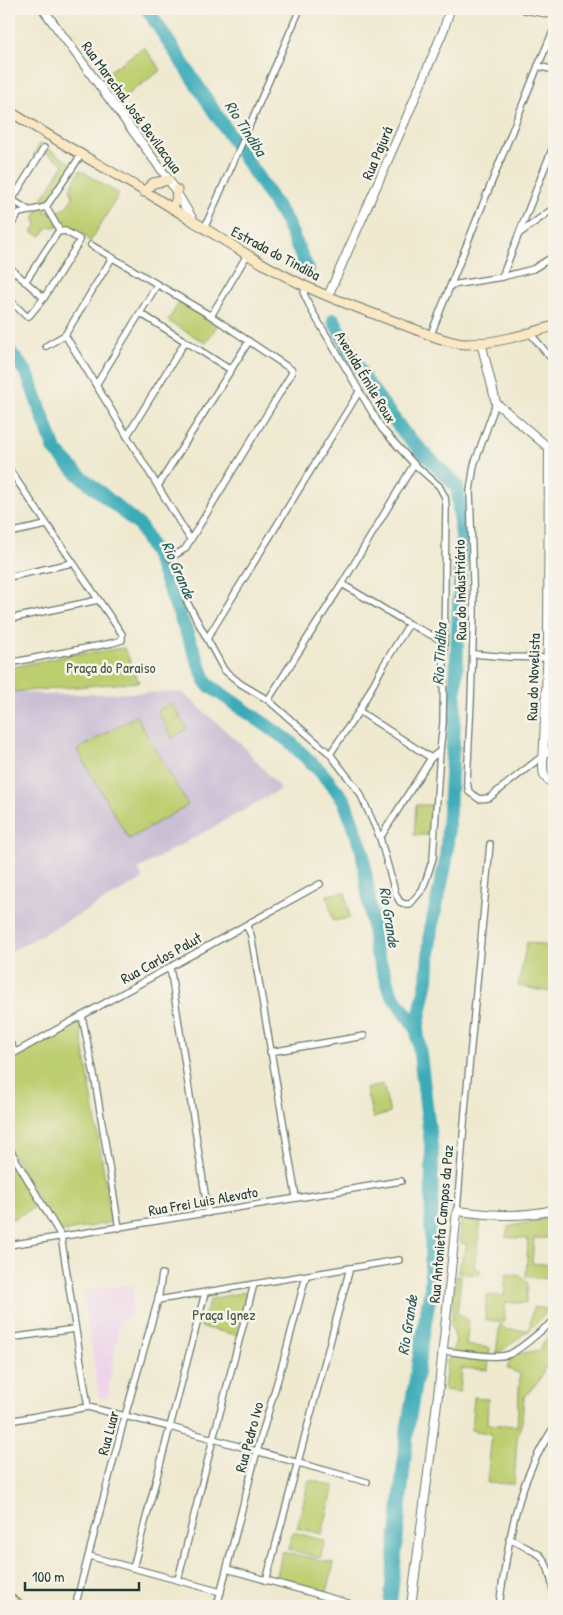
<svg xmlns="http://www.w3.org/2000/svg" width="563" height="1615" font-family="'Patrick Hand',sans-serif">
	<rect width="100%" height="100%" fill="#f7f3e8"/>
	<filter id="ink" filterUnits="userSpaceOnUse"><feTurbulence type="fractalNoise" baseFrequency=".02" numOctaves="2"/><feDisplacementMap in="SourceGraphic" scale="10" xChannelSelector="R" yChannelSelector="G"/><feConvolveMatrix kernelMatrix="1 2 1 2 8 2 1 2 1" color-interpolation-filters="sRGB"/></filter>
	<filter id="wash" filterUnits="userSpaceOnUse"><feTurbulence type="fractalNoise" baseFrequency=".0096" numOctaves="4" result="noise"/><feDisplacementMap in="SourceGraphic" scale="20" xChannelSelector="R" yChannelSelector="G"/><feGaussianBlur stdDeviation="1.12" result="paint"/><feColorMatrix in="noise" values="0 0 0 0 0 0 0 0 0 0 0 0 0 0 0 0 0 1.4 0 .05"/><feComposite in="paint" operator="in"/></filter>
	<g filter="url(#wash)">
		<rect width="100%" height="100%" fill="#efe9d0"/>
		<path fill="#ecd1ea" d="M134,1284L131,1318L120,1321L107,1398L99,1397L83,1291Z"/>
		<path fill="#cbbfd5" d="M9,691L41,694L42,695L182,692L244,747L281,789L138,869L143,879L9,953Z"/>
		<g fill="#bdce70" stroke="#6e8652">
			<path d="M144,47L161,70L121,99L104,75Z"/>
			<path d="M40,144L74,165L44,212C61,212 64,212 73,197L70,189L80,170L119,194L90,242L81,230L67,226L48,227L41,236L32,232L37,224L34,218L40,207L39,204L64,164L45,152L40,160L33,155Z"/>
			<path d="M180,301L218,324L206,343L168,321Z"/>
			<path d="M124,648L139,682L9,692V668L70,655Z"/>
			<path d="M172,703L187,729L172,738L157,711Z"/>
			<path d="M136,716L188,805L129,839L77,750Z"/>
			<path d="M416,805H432L431,835H414Z"/>
			<path d="M345,892L350,918L333,921L327,895Z"/>
			<path d="M527,942L554,947V993L518,986Z"/>
			<path d="M79,1019L112,1222L57,1233L9,1148V1058Z"/>
			<path d="M383,1084L390,1113L373,1118L366,1089Z"/>
			<path d="M12,1161L37,1206L9,1221V1162Z"/>
			<path d="M554,1217L553,1238H534L532,1263L554,1265V1279L526,1277L528,1239L506,1237L508,1227Z"/>
			<path d="M461,1218L481,1222L474,1267L481,1271L479,1275L457,1273L467,1245L460,1242Z"/>
			<path d="M506,1274L521,1275L528,1284L526,1303L506,1302L504,1322L485,1320L487,1295L504,1296Z"/>
			<path d="M456,1276L461,1277L457,1313L469,1321L466,1345L490,1348L488,1370L462,1368L460,1392L444,1390L447,1362L456,1341L451,1324Z"/>
			<path d="M245,1292L248,1297L237,1335L201,1327L210,1299Z"/>
			<path d="M533,1307L549,1309L532,1328L496,1355L500,1323L507,1330H529Z"/>
			<path d="M554,1327V1363L546,1365L539,1381L524,1397L522,1422L517,1438L514,1484L487,1483L492,1434L471,1430L474,1397L488,1399L487,1424L517,1426L520,1374L507,1368L513,1355L539,1350Z"/>
			<path d="M309,1480L334,1486L322,1534L297,1528Z"/>
			<path d="M293,1532L325,1541L320,1558L288,1549Z"/>
			<path d="M282,1552L334,1563L327,1592L276,1581Z"/>
		</g>
		<g fill="none" stroke-linecap="round" stroke-linejoin="round">
			<g stroke="#3babb8" stroke-width="14">
				<path d="M147,9L285,219L308,270"/>
				<path d="M334,320L365,380L404,433L457,486L462,538L453,743L446,861L431,929L427,980L417,1029"/>
				<path d="M9,351L27,373L55,450L77,473L140,526L157,558L207,684L289,741L321,772L344,800L362,849L376,951L391,993L417,1029L432,1154L431,1287L407,1432L390,1606"/>
			</g>
		</g>
	</g>
	<g filter="url(#ink)">
		<g fill="none" stroke-linecap="round" stroke-linejoin="round">
			<g stroke="#68796b" stroke-width="8">
				<g id="minor">
					<path d="M538,66L554,70"/>
					<path d="M9,198L30,211"/>
					<path d="M12,200L44,148"/>
					<path d="M46,207L81,155"/>
					<path d="M9,228L19,213L46,207L60,231"/>
					<path d="M204,229L241,145L300,9"/>
					<path d="M520,233L554,208"/>
					<path d="M91,245L211,316L292,370V373L185,549L170,558"/>
					<path d="M9,267L44,298L79,242V239L65,231L58,232L25,282"/>
					<path d="M502,277L554,144"/>
					<path d="M452,285L502,277L533,269L554,256"/>
					<path d="M305,286L304,294L312,311L382,429L414,464L439,486L445,497L446,506L443,723L440,751L431,758"/>
					<path d="M9,299L26,316H29L44,298"/>
					<path d="M140,313L231,370"/>
					<path d="M211,316L247,255"/>
					<path d="M530,333L554,362"/>
					<path d="M431,334L538,66L554,29"/>
					<path d="M65,335L96,385L190,539"/>
					<path d="M46,346L65,335L112,258"/>
					<path d="M96,385L157,285"/>
					<path d="M496,403L474,465L470,491L474,611L471,701L467,782L469,792L479,799L489,798L554,747"/>
					<path d="M127,436L185,342"/>
					<path d="M9,469L122,634V640L112,643L9,663"/>
					<path d="M158,486L249,341"/>
					<path d="M9,533L46,525"/>
					<path d="M9,577L72,563"/>
					<path d="M342,584L409,624L443,641"/>
					<path d="M186,600L224,670L241,684L268,700L330,754L360,793L380,838L396,895L400,902L405,904H410L422,890L426,880L433,858L440,751"/>
					<path d="M9,619L98,600"/>
					<path d="M208,637L359,392"/>
					<path d="M548,644L554,636"/>
					<path d="M473,654L508,657L547,658"/>
					<path d="M268,700L342,584L414,464"/>
					<path d="M359,711L431,758L380,838"/>
					<path d="M330,754L359,711L383,666L409,624"/>
					<path d="M246,925L251,935L296,1197"/>
					<path d="M170,967L208,1213"/>
					<path d="M82,1016L95,1080L119,1228"/>
					<path d="M9,1041L15,1052"/>
					<path d="M270,1052L364,1036"/>
					<path d="M9,1056L320,884"/>
					<path d="M9,1148L61,1236L88,1407"/>
					<path d="M457,1211L466,1099L490,844"/>
					<path d="M9,1245L401,1181"/>
					<path d="M158,1300L399,1260"/>
					<path d="M9,1338L75,1329"/>
					<path d="M443,1351C459,1352 496,1360 510,1354C526,1346 539,1331 554,1321"/>
					<path d="M9,1421L88,1407L170,1427L367,1482"/>
					<path d="M509,1538L540,1555C550,1566 552,1583 554,1597"/>
					<path d="M89,1556L221,1592"/>
					<path d="M133,1568L205,1293"/>
					<path d="M227,1569L348,1603"/>
					<path d="M178,1580L213,1439L254,1284"/>
					<path d="M266,1581L350,1268"/>
					<path d="M77,1599L125,1416L158,1300L162,1274"/>
					<path d="M217,1606L257,1451L285,1355L306,1276"/>
					<path d="M499,1606C509,1539 515,1485 554,1427"/>
				</g>
			</g>
			<g stroke="#68796b" stroke-width="10">
				<g id="tertiary">
					<path d="M43,9L169,180L195,223"/>
					<path d="M525,9L554,14"/>
					<path d="M328,296L406,119L444,29L450,9"/>
					<path d="M481,342L496,403L549,448L548,644L543,766C543,776 545,779 554,784"/>
					<path d="M411,1606L439,1387L457,1211C493,1215 518,1218 554,1210"/>
				</g>
			</g>
			<g stroke="#68796b" stroke-width="11">
				<g id="secondary">
					<path d="M9,111C55,140 102,166 149,194C201,225 251,260 305,286C334,300 364,310 393,321C413,328 446,343 465,344C494,344 527,334 554,326"/>
					<path d="M144,192L153,183L169,180"/>
					<path d="M172,208L176,201L177,190"/>
					<path d="M9,1598L20,1606"/>
				</g>
			</g>
			<use href="#minor" stroke="#fff" stroke-width="5.5"/>
			<use href="#tertiary" stroke="#fff" stroke-width="8"/>
			<use href="#secondary" stroke="#fae7c3" stroke-width="9"/>
		</g>
	</g>
	<g text-anchor="middle" dominant-baseline="central" stroke-width="5" stroke-linejoin="round" paint-order="stroke">
		<g font-size="15" fill="#1f3d34" stroke="#f7f3e8">
			<text transform="translate(132 107) rotate(54)">Rua Marechal José Bevilacqua</text>
			<text transform="translate(377 153) rotate(-67)">Rua Pajurá</text>
			<text transform="translate(276 253) rotate(28)">Estrada do Tindiba</text>
			<text transform="translate(366 377) rotate(59)">Avenida Émile Roux</text>
			<text transform="translate(460 590) rotate(-91)">Rua do Industriário</text>
			<text transform="translate(533 677) rotate(-88)">Rua do Novelista</text>
			<text transform="translate(161 958) rotate(-29)">Rua Carlos Palut</text>
			<text transform="translate(203 1201) rotate(-10)">Rua Frei Luis Alevato</text>
			<text transform="translate(441 1224) rotate(-85)">Rua Antonieta Campos da Paz</text>
			<text transform="translate(108 1433) rotate(-75)">Rua Luar</text>
			<text transform="translate(249 1437) rotate(-75)">Rua Pedro Ivo</text>
		</g>
		<g font-size="15" fill="#3f5a40" stroke="#f7f3e8">
			<text x="111" y="667">Praça do Paraiso</text>
			<text x="224" y="1314">Praça Ignez</text>
		</g>
		<g font-size="16" font-style="italic" fill="#275e5c" stroke="#f7f3e8">
			<text transform="translate(246 128) rotate(57)">Rio Tindiba</text>
			<text transform="translate(179 570) rotate(67)">Rio Grande</text>
			<text transform="translate(439 654) rotate(-87)">Rio Tindiba</text>
			<text transform="translate(390 917) rotate(81)">Rio Grande</text>
			<text transform="translate(407 1325) rotate(-81)">Rio Grande</text>
		</g>
	</g>
	<rect width="563" height="1615" fill="none" stroke="#f7f3e8" stroke-width="30"/>
	<path d="M25 1582v8h114v-8" fill="none" stroke="#1f3d34" stroke-width="2.5"/>
	<text x="32" y="1582" font-size="15" fill="#1f3d34" stroke="#f7f3e8" stroke-width="4" paint-order="stroke">100 m</text>
</svg>
